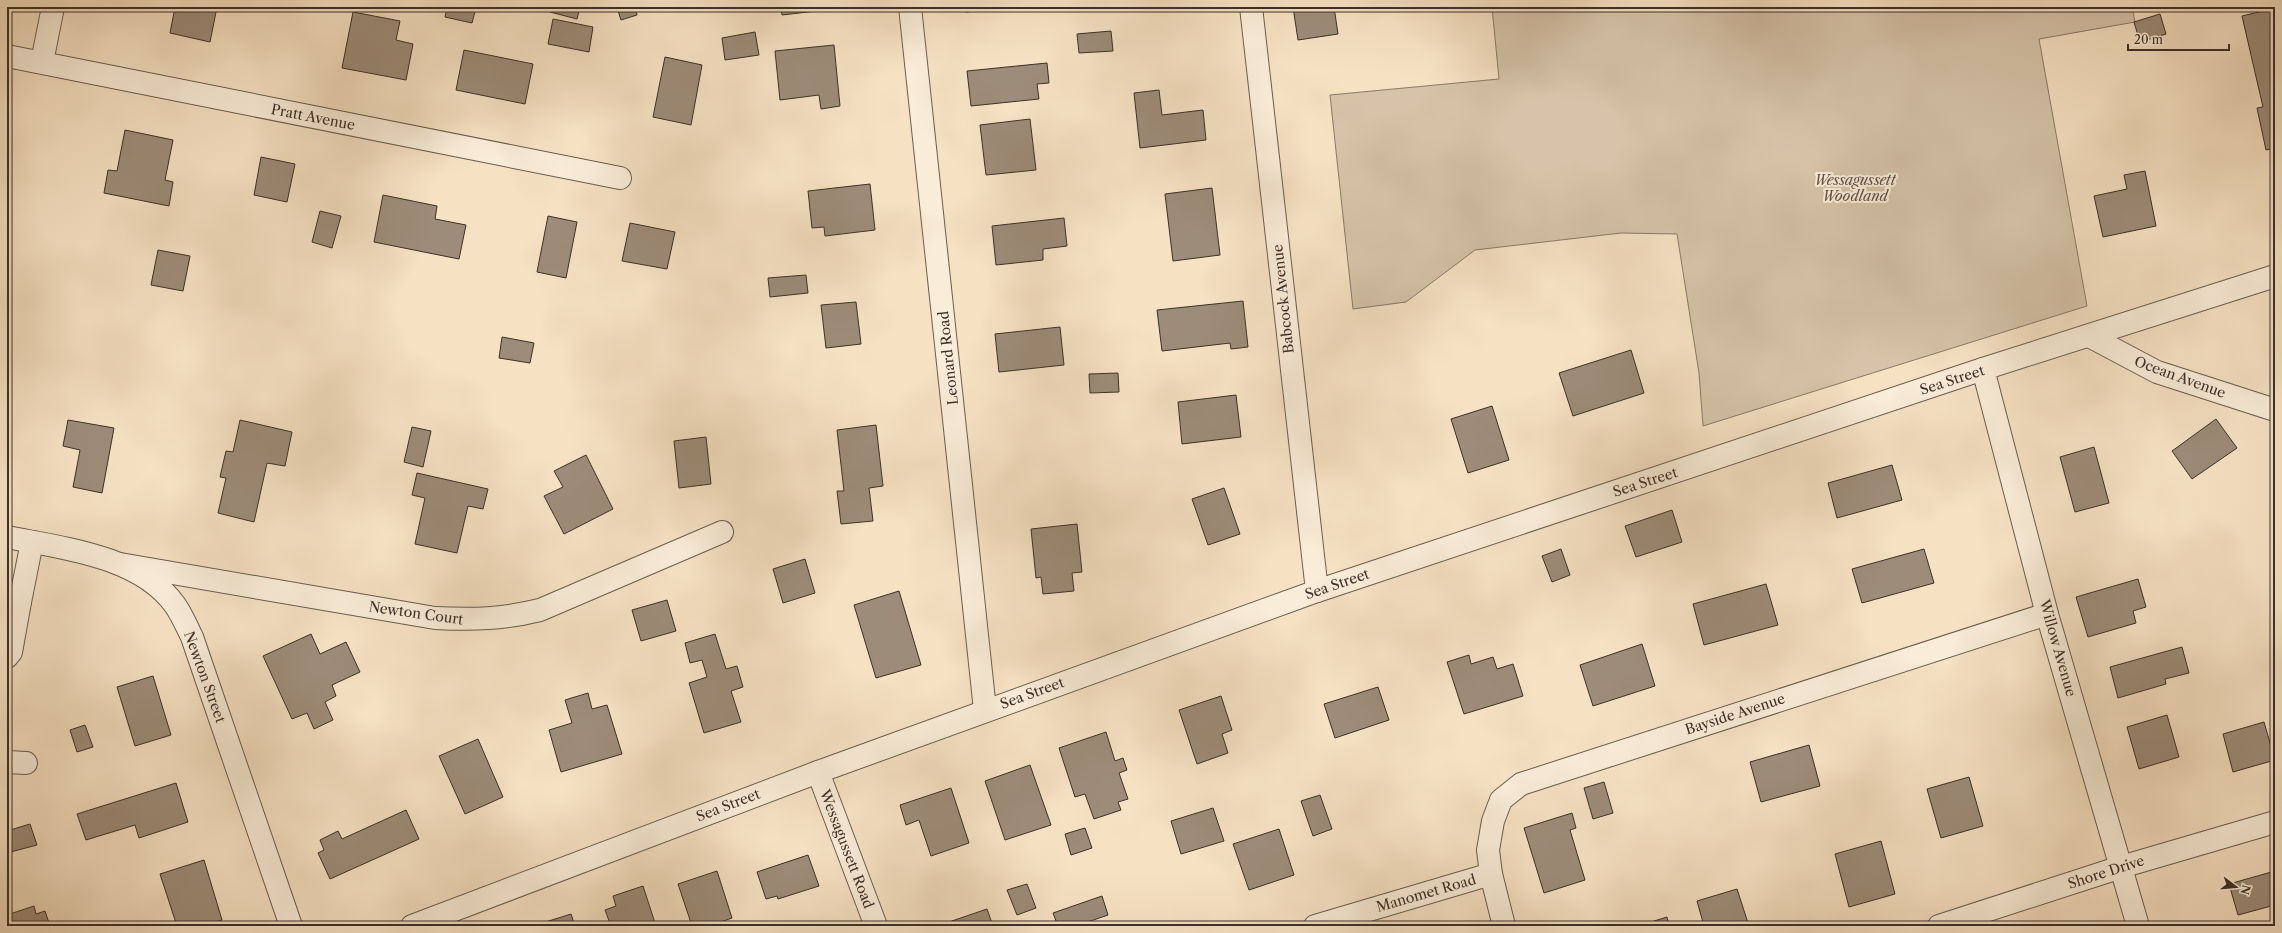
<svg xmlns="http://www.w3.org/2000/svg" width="2282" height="933" font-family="'Libre Caslon Text',serif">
	<rect width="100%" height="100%" fill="#f6e1c3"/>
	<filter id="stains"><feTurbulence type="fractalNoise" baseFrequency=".005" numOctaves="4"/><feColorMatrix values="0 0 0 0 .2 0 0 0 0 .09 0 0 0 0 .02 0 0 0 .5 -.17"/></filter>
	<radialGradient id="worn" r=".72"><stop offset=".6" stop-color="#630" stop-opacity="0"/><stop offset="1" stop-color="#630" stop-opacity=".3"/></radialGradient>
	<path fill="#d6c3a9" stroke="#897a69" d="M1492,7H2132L2135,22L2039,39L2087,306L1703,426L1699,373L1677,234L1621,233L1475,250L1406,302L1353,309L1330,95L1499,79Z"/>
	<g fill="#9d8c79" stroke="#3c3029">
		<path d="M175,7H217L210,42L170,33Z"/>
		<path d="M447,7L476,8L472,23L445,17Z"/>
		<path d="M551,7H580L577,19L550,12Z"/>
		<path d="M617,7H635L637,15L621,20Z"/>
		<path d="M781,7H851L782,15Z"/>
		<path d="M966,7H1013L966,12Z"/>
		<path d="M1293,7H1334L1338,34L1298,40Z"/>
		<path d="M2275,8V148L2266,150L2257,108L2263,107L2242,16Z"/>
		<path d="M353,12L400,21L396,40L413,44L406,80L342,68Z"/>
		<path d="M2160,14L2166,34L2140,42L2134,22Z"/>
		<path d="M553,19L593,27L589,52L548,44Z"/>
		<path d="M1111,31L1113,51L1079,53L1077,34Z"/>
		<path d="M755,32L759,55L725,60L722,38Z"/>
		<path d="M834,45L840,106L821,109L819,95L780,100L775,51Z"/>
		<path d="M464,50L533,64L525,104L456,90Z"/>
		<path d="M665,57L702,65L691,125L653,117Z"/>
		<path d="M1047,63L1049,83L1037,84L1039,99L971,106L967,71Z"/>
		<path d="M1159,90L1162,115L1203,110L1206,140L1140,148L1134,93Z"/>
		<path d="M1030,119L1036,170L986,175L980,125Z"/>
		<path d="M125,130L173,140L165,180L173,182L169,206L104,193L108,170L117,171Z"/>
		<path d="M261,157L295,164L287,202L254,195Z"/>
		<path d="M2145,171L2156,226L2103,237L2094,196L2127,189L2124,175Z"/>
		<path d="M870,184L875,230L825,236L824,227L812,228L808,191Z"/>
		<path d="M1212,188L1220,255L1173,261L1165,194Z"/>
		<path d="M383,195L437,206L435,219L466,225L459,259L374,242Z"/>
		<path d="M320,211L341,216L332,248L312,242Z"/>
		<path d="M548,216L577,222L566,278L537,272Z"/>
		<path d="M1064,218L1067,246L1043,249V260L996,265L992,226Z"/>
		<path d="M630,223L675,232L667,269L622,261Z"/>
		<path d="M158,250L190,256L183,291L151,285Z"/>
		<path d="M806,275L808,293L770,297L768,278Z"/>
		<path d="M1243,301L1248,347L1231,349L1230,343L1162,351L1157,310Z"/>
		<path d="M856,302L861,344L826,348L821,305Z"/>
		<path d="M1060,327L1064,365L999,372L995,334Z"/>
		<path d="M502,337L534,343L530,363L499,358Z"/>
		<path d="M1631,350L1644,393L1573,416L1559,373Z"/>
		<path d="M1118,373L1119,392L1090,393L1089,374Z"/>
		<path d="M1236,395L1241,437L1182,444L1178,402Z"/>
		<path d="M1492,406L1509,460L1468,473L1451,419Z"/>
		<path d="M2216,419L2237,448L2192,479L2172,451Z"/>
		<path d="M68,420L114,428L102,493L73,487L80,450L63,446Z"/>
		<path d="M240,420L292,432L285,466L267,463L254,522L218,513L226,478L220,477L226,451L233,452Z"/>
		<path d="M876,425L883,486L869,488L873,521L841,524L837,491H844L837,430Z"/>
		<path d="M412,427L431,431L423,467L404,462Z"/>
		<path d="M706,437L711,484L679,488L674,441Z"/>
		<path d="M2094,447L2109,503L2075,512L2060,457Z"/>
		<path d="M586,455L613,509L564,534L544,496L563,487L554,471Z"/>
		<path d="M1892,465L1902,500L1837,518L1828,483Z"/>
		<path d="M417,473L488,489L483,509L468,506L457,553L415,544L425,498L412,495Z"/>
		<path d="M1224,488L1240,534L1208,545L1192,499Z"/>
		<path d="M1672,510L1682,542L1636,557L1625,526Z"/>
		<path d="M1077,524L1082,572L1072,573L1074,591L1043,594L1041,577L1036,578L1031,529Z"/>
		<path d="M1561,549L1570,575L1552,582L1542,556Z"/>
		<path d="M1924,549L1934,583L1862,603L1852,569Z"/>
		<path d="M805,559L815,593L783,603L773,569Z"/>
		<path d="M2138,579L2146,607L2133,611L2136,623L2088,637L2076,597Z"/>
		<path d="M1766,584L1778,625L1704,645L1693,604Z"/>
		<path d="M899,591L921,665L876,678L854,605Z"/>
		<path d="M667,600L676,631L641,641L632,610Z"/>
		<path d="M311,634L320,654L346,642L360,672L332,685L336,696L325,702L333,720L314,729L307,713L292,719L263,656Z"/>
		<path d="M715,634L726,669L737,666L743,687L731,691L741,722L704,733L689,683L707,677L702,660L690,663L685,643Z"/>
		<path d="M1642,644L1655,686L1593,706L1580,665Z"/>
		<path d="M2182,647L2189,673L2165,679L2166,684L2118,698L2110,667Z"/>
		<path d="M1469,655L1471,664L1493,657L1497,669L1513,664L1523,696L1464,714L1447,662Z"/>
		<path d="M153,676L171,735L135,746L117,687Z"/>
		<path d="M1378,687L1389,720L1335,738L1324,704Z"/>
		<path d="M588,693L592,709L607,705L622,754L561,772L549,730L572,723L565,700Z"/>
		<path d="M1221,696L1232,730L1222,734L1228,753L1197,764L1179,710Z"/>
		<path d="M2167,715L2179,757L2139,769L2127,727Z"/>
		<path d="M2264,722L2275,760L2233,772L2223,734Z"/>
		<path d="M85,725L93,747L77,752L70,730Z"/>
		<path d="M1106,732L1115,761L1123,758L1127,770L1119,773L1128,799L1118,802L1121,810L1094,819L1085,794L1075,797L1059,748Z"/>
		<path d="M478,739L503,797L465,814L439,756Z"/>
		<path d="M1809,745L1820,786L1761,802L1750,762Z"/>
		<path d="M1030,765L1051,825L1005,840L985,781Z"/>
		<path d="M1969,777L1983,826L1941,838L1927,789Z"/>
		<path d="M1604,782L1613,813L1593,819L1584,788Z"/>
		<path d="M176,783L188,822L139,838L135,825L86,840L77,814Z"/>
		<path d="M951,788L969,843L931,856L919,820L906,825L900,805Z"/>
		<path d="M1320,795L1332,829L1313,836L1301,801Z"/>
		<path d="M1213,808L1224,841L1181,854L1171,821Z"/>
		<path d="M406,810L419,839L330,879L318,853L324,850L320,840L338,831L342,839Z"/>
		<path d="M1572,813L1576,828L1570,830L1585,880L1544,893L1524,828Z"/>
		<path d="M30,824L37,845L7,853V831Z"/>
		<path d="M1085,828L1092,848L1071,855L1065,834Z"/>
		<path d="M1279,829L1294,875L1249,890L1233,844Z"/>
		<path d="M1881,841L1895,894L1849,907L1835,854Z"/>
		<path d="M808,855L819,886L778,899L777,896L766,899L757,872Z"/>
		<path d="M204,860L222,920L202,926H177L160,874Z"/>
		<path d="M717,871L732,918L709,926H692L678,884Z"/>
		<path d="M2275,871V905L2238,915L2229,884Z"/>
		<path d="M1027,884L1036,908L1017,915L1007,890Z"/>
		<path d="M643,886L656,926H611L605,910L616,906L613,896Z"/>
		<path d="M1737,889L1749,926H1704L1697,901Z"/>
		<path d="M1102,896L1108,915L1076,926H1058L1053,913Z"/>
		<path d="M34,906L36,914L45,911L50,926H7V915Z"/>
		<path d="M987,909L993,926H947L946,923Z"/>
		<path d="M571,914L575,926L536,925Z"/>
		<path d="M1667,917L1669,926H1638Z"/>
	</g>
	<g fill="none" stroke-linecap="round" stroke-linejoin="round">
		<g stroke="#6a5c50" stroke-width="24">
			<g id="minor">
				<path d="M910,7L985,710"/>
				<path d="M1251,7L1317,591"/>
				<path d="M7,56L620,178"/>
				<path d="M42,62L53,7"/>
				<path d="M2089,336L2157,372L2275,410"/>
				<path d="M1983,369L2047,614L2138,926"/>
				<path d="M7,537C62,548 140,556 175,605C182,615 187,627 192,637L291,926"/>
				<path d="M120,564L435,618C474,620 503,619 540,610L722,532"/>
				<path d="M7,600L20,602L11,652L7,657"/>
				<path d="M20,602L32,542"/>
				<path d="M7,762L26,763"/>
				<path d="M818,772L876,926"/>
				<path d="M412,926L818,772L1317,591L1983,369L2275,276"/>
				<path d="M1315,926L1491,874"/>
				<path d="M1504,926L1491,874L1488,850L1493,821L1501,800L1521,784L2047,614"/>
				<path d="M1939,926L2121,867L2275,822"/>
			</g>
		</g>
		<use href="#minor" stroke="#f9ecd8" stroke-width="22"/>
	</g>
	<g text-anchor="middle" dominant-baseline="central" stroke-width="4" stroke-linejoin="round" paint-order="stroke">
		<g font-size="14" fill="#3c3029" stroke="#f9ecd8">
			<text transform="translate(313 117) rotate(11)">Pratt Avenue</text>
			<text transform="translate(1283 299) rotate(-96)">Babcock Avenue</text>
			<text transform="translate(948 358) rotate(-96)">Leonard Road</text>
			<text transform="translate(2180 377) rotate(20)">Ocean Avenue</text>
			<text transform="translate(1952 380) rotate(-18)">Sea Street</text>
			<text transform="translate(1645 482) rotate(-18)">Sea Street</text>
			<text transform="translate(1337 584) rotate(-19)">Sea Street</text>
			<text transform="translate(416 613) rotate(8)">Newton Court</text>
			<text transform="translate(2058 648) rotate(74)">Willow Avenue</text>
			<text transform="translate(205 677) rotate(70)">Newton Street</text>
			<text transform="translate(1032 693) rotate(-20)">Sea Street</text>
			<text transform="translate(1735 714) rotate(-18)">Bayside Avenue</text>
			<text transform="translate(728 805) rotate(-21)">Sea Street</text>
			<text transform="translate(847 849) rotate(69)">Wessagussett Road</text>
			<text transform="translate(2106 872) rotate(-18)">Shore Drive</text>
			<text transform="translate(1426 893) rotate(-16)">Manomet Road</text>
		</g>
		<g font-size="14" font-style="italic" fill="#5b4d43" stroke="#f9ecd8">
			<text x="1855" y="180">Wessagussett<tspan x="1855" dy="16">Woodland</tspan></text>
		</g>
	</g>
	<rect width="2282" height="933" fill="none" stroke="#f6e1c3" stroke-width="24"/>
	<rect x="8" y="8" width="2266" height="917" fill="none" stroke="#3c3029" stroke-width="2"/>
	<rect x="12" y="12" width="2258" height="909" fill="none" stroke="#3c3029"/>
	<g transform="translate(2236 887) rotate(106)" stroke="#f9ecd8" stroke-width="3" paint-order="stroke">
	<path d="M0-3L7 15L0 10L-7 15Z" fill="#3c3029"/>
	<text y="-6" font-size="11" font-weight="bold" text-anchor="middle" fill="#3c3029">N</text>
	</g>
	<path d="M2128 44v6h101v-6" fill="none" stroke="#3c3029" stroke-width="2"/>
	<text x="2134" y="44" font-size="12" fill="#3c3029" stroke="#f9ecd8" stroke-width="3" paint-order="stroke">20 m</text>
	<rect width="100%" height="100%" filter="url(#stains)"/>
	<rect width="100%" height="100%" fill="url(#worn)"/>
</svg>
